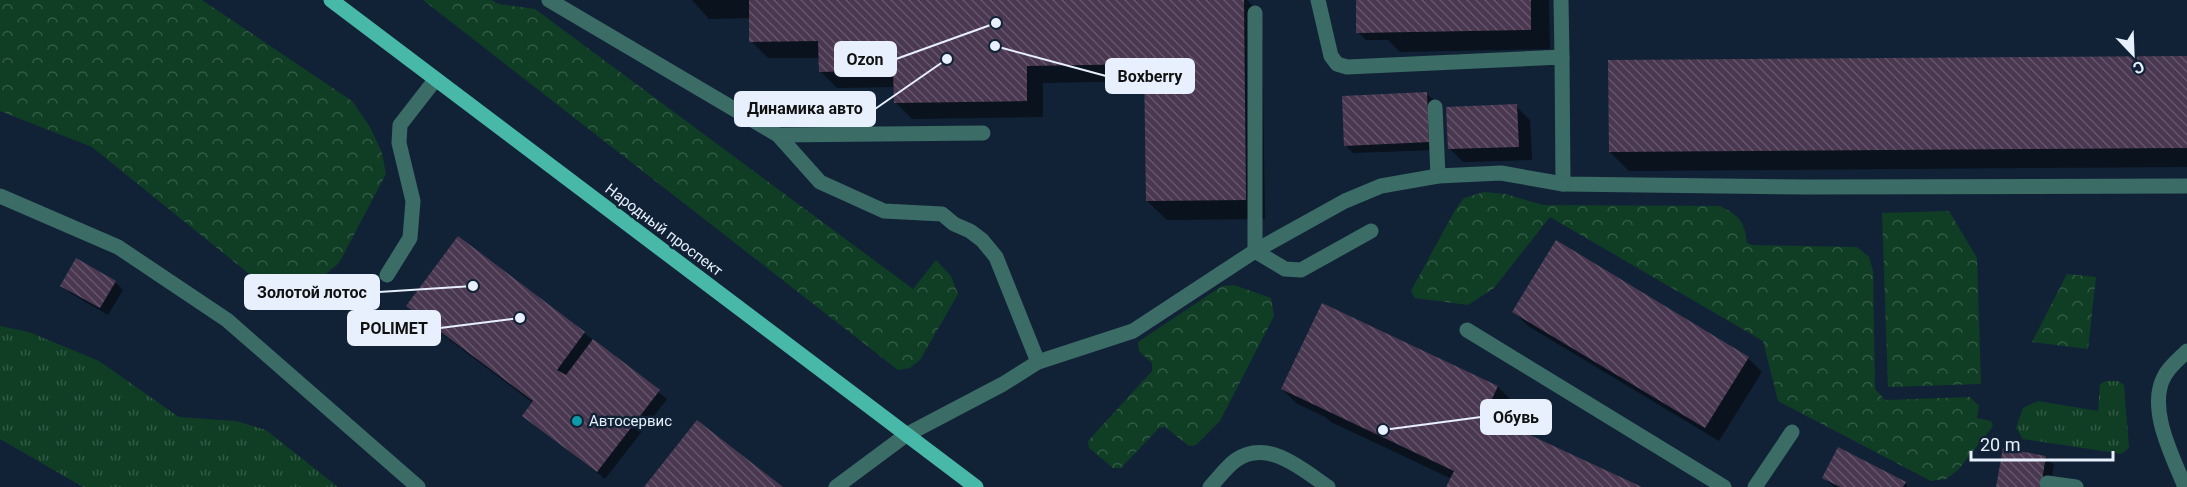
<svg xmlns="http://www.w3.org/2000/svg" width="2187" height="487" font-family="Roboto,sans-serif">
	<defs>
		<pattern id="grass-tufts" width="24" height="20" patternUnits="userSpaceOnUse" patternTransform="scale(1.5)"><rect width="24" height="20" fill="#0f3e24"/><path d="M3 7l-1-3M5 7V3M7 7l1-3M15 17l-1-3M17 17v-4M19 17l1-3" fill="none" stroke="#325a45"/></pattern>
		<pattern id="forest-crowns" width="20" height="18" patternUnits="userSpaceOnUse" patternTransform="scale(1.5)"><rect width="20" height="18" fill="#0f3e24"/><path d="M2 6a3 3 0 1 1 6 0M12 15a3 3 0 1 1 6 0" fill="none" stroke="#325a45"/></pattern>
		<pattern id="building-back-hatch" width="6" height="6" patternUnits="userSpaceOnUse" patternTransform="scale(1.5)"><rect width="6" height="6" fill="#4a3851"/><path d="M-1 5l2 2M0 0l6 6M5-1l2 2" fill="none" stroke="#64556b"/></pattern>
	</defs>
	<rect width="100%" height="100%" fill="#112237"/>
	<g fill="url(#grass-tufts)">
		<path d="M0,326L29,332L99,361L179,417L236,421L266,430L338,487H83L0,439Z"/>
		<path d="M2106,381H2118L2124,385L2129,448L2122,454L2023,439L2016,428L2023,408L2038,401L2098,411L2100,384Z"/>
	</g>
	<g fill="url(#forest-crowns)">
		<path d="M0,0H202L352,101L370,127L382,153L386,174L339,263L311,286L284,290L248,273L92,147L0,111Z"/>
		<path d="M423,0H491L499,4L535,9L913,289L936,260L951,276L958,294L920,360L910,368L898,370Z"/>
		<path d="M1484,192L1505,194L1543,205L1720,206C1739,215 1745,222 1747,243L1752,245L1857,247L1869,257L1873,271L1875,389L1885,400L1970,397L1979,406L1977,418L1991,421L1993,426L1958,470L1946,479L1931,481L1778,401L1763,341L1550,217L1494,288L1468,305L1415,298L1411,291L1455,210L1464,198Z"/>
		<path d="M1949,211L1977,258L1981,384L1888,387L1882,213Z"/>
		<path d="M2067,274L2096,277L2088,349L2032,342Z"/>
		<path d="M1234,285L1271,298L1274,316L1220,421L1196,445L1189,446L1165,427L1159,428L1121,468H1113L1089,448L1088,441L1152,371V363L1139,351L1138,342L1222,286Z"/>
	</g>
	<g fill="#0007">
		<path d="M692,0H1247L1262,16L1265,219L1167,220L1147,201L1146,81L1043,83V117L912,119L895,102V87L837,88L820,71V58H768L751,41V18L709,19Z"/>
		<path d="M1357,0H1549L1550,49L1400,52L1388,40H1366L1358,32Z"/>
		<path d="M2187,58V167L1629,171L1610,152Z"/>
		<path d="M1427,94L1435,102L1436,150L1353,153L1345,145Z"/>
		<path d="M1516,106L1530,120L1532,160L1463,162L1449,148Z"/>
		<path d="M459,238L584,333L667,399L605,479L524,416L533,403L422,319L408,305Z"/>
		<path d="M115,282L123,290L108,315L70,293L62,285Z"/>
		<path d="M1514,312L1748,358L1762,372L1719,441L1528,326Z"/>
		<path d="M1498,387L1517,406L1508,426L1638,487H1448L1452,479L1331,422L1325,417L1296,403L1282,389Z"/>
		<path d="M2046,457L2054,465L2050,487H1997Z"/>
		<path d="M1824,478L1905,483L1908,487H1834Z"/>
	</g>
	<g fill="url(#building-back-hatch)">
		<path d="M749,0H1244L1246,200L1146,201L1144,64L1027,66V101L894,103L893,70L819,72L818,41L749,42Z"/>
		<path d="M1356,0H1531V30L1356,33Z"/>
		<path d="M2187,56V148L1609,152L1608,60Z"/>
		<path d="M1427,92L1429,142L1344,146L1342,96Z"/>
		<path d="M1517,104L1519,147L1448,149L1446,107Z"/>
		<path d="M458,236L585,332L557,370L566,375L593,339L660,390L597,472L522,416L533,401L406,306Z"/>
		<path d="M1556,240L1749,357L1705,428L1512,312Z"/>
		<path d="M76,258L116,281L100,308L60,286Z"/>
		<path d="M1322,303L1498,386L1485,414L1642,487H1446L1454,471L1281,389Z"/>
		<path d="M697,420L716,435L783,487H644Z"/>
		<path d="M1838,447L1906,482L1903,487H1840L1822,478Z"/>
		<path d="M2003,448L2046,456L2041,487H1996Z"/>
	</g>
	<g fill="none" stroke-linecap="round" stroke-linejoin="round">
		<g stroke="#3b6c65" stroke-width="15">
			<path d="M549,0L778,135L820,182L884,211L942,214L954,224L970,231L982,240L996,257L1038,362"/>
			<path d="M1318,0L1331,56L1337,64L1347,67L1562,57L1563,184"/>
			<path d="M1561,0L1562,57"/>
			<path d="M1255,13V251L1285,269L1301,270L1371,231"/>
			<path d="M1435,107L1438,176"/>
			<path d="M778,135L983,133"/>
			<path d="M0,196L118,247L227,320L418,487"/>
			<path d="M387,275L410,238L413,201L399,143L400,125L435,80"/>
			<path d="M1467,330L1724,487"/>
			<path d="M2047,483L2076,487"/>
			<path d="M836,487L906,435L1003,384L1038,362L1133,331L1255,251L1345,201L1381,186L1438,176L1501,173L1563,184L1807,187L2187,186"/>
			<path d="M1210,487C1218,479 1226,467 1236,460C1268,438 1303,470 1328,487"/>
			<path d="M1755,487L1792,432"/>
			<path d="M2185,487C2173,457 2146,407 2165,375C2170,366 2180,358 2187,351"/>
		</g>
		<path stroke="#48b8a9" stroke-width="15" d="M331,0L976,487"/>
	</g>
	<circle fill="#0f9aa8" stroke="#112237" stroke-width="2" cx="577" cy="421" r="6"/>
	<g text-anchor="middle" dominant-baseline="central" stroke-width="5" stroke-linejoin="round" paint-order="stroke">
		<g font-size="15" fill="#e7f0fc" stroke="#112237">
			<text transform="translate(664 230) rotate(37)">Народный проспект</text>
		</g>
		<g font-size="15" fill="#e7f0fc" stroke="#112237" text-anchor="start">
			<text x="589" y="421">Автосервис</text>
		</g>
	</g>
	<path fill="none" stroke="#e7f0fc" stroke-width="2" d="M996 23L896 59M995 46L1106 76M947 59L875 109M473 286L379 292M520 318L440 328M1383 430L1481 417"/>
	<g fill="#e7f0fc" stroke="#112237" stroke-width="2">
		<circle cx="996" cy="23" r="6"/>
		<circle cx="995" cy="46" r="6"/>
		<circle cx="947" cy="59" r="6"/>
		<circle cx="473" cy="286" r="6"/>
		<circle cx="520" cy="318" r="6"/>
		<circle cx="1383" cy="430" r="6"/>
	</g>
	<g fill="#e7f0fc" stroke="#e7f0fc" stroke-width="2">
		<rect x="835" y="42" width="61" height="34" rx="6"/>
		<rect x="1106" y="59" width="88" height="34" rx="6"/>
		<rect x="735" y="92" width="140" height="34" rx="6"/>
		<rect x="245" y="275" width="134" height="34" rx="6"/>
		<rect x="348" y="311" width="92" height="34" rx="6"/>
		<rect x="1481" y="400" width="70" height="34" rx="6"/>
	</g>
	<g font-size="16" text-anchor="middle" font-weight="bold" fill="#111">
		<text x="865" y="65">Ozon</text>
		<text x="1150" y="82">Boxberry</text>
		<text x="805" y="114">Динамика авто</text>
		<text x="312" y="298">Золотой лотос</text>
		<text x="394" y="334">POLIMET</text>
		<text x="1516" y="423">Обувь</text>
	</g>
	<g transform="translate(2133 54) rotate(157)" stroke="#112237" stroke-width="4.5" paint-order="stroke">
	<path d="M0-4.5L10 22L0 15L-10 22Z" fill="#e7f0fc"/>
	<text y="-9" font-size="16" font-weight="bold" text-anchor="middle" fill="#e7f0fc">С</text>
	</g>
	<path d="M1971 451v9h142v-9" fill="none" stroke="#e7f0fc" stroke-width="3"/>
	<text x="1980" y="451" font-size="18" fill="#e7f0fc" stroke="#112237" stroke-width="4.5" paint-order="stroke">20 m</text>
</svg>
